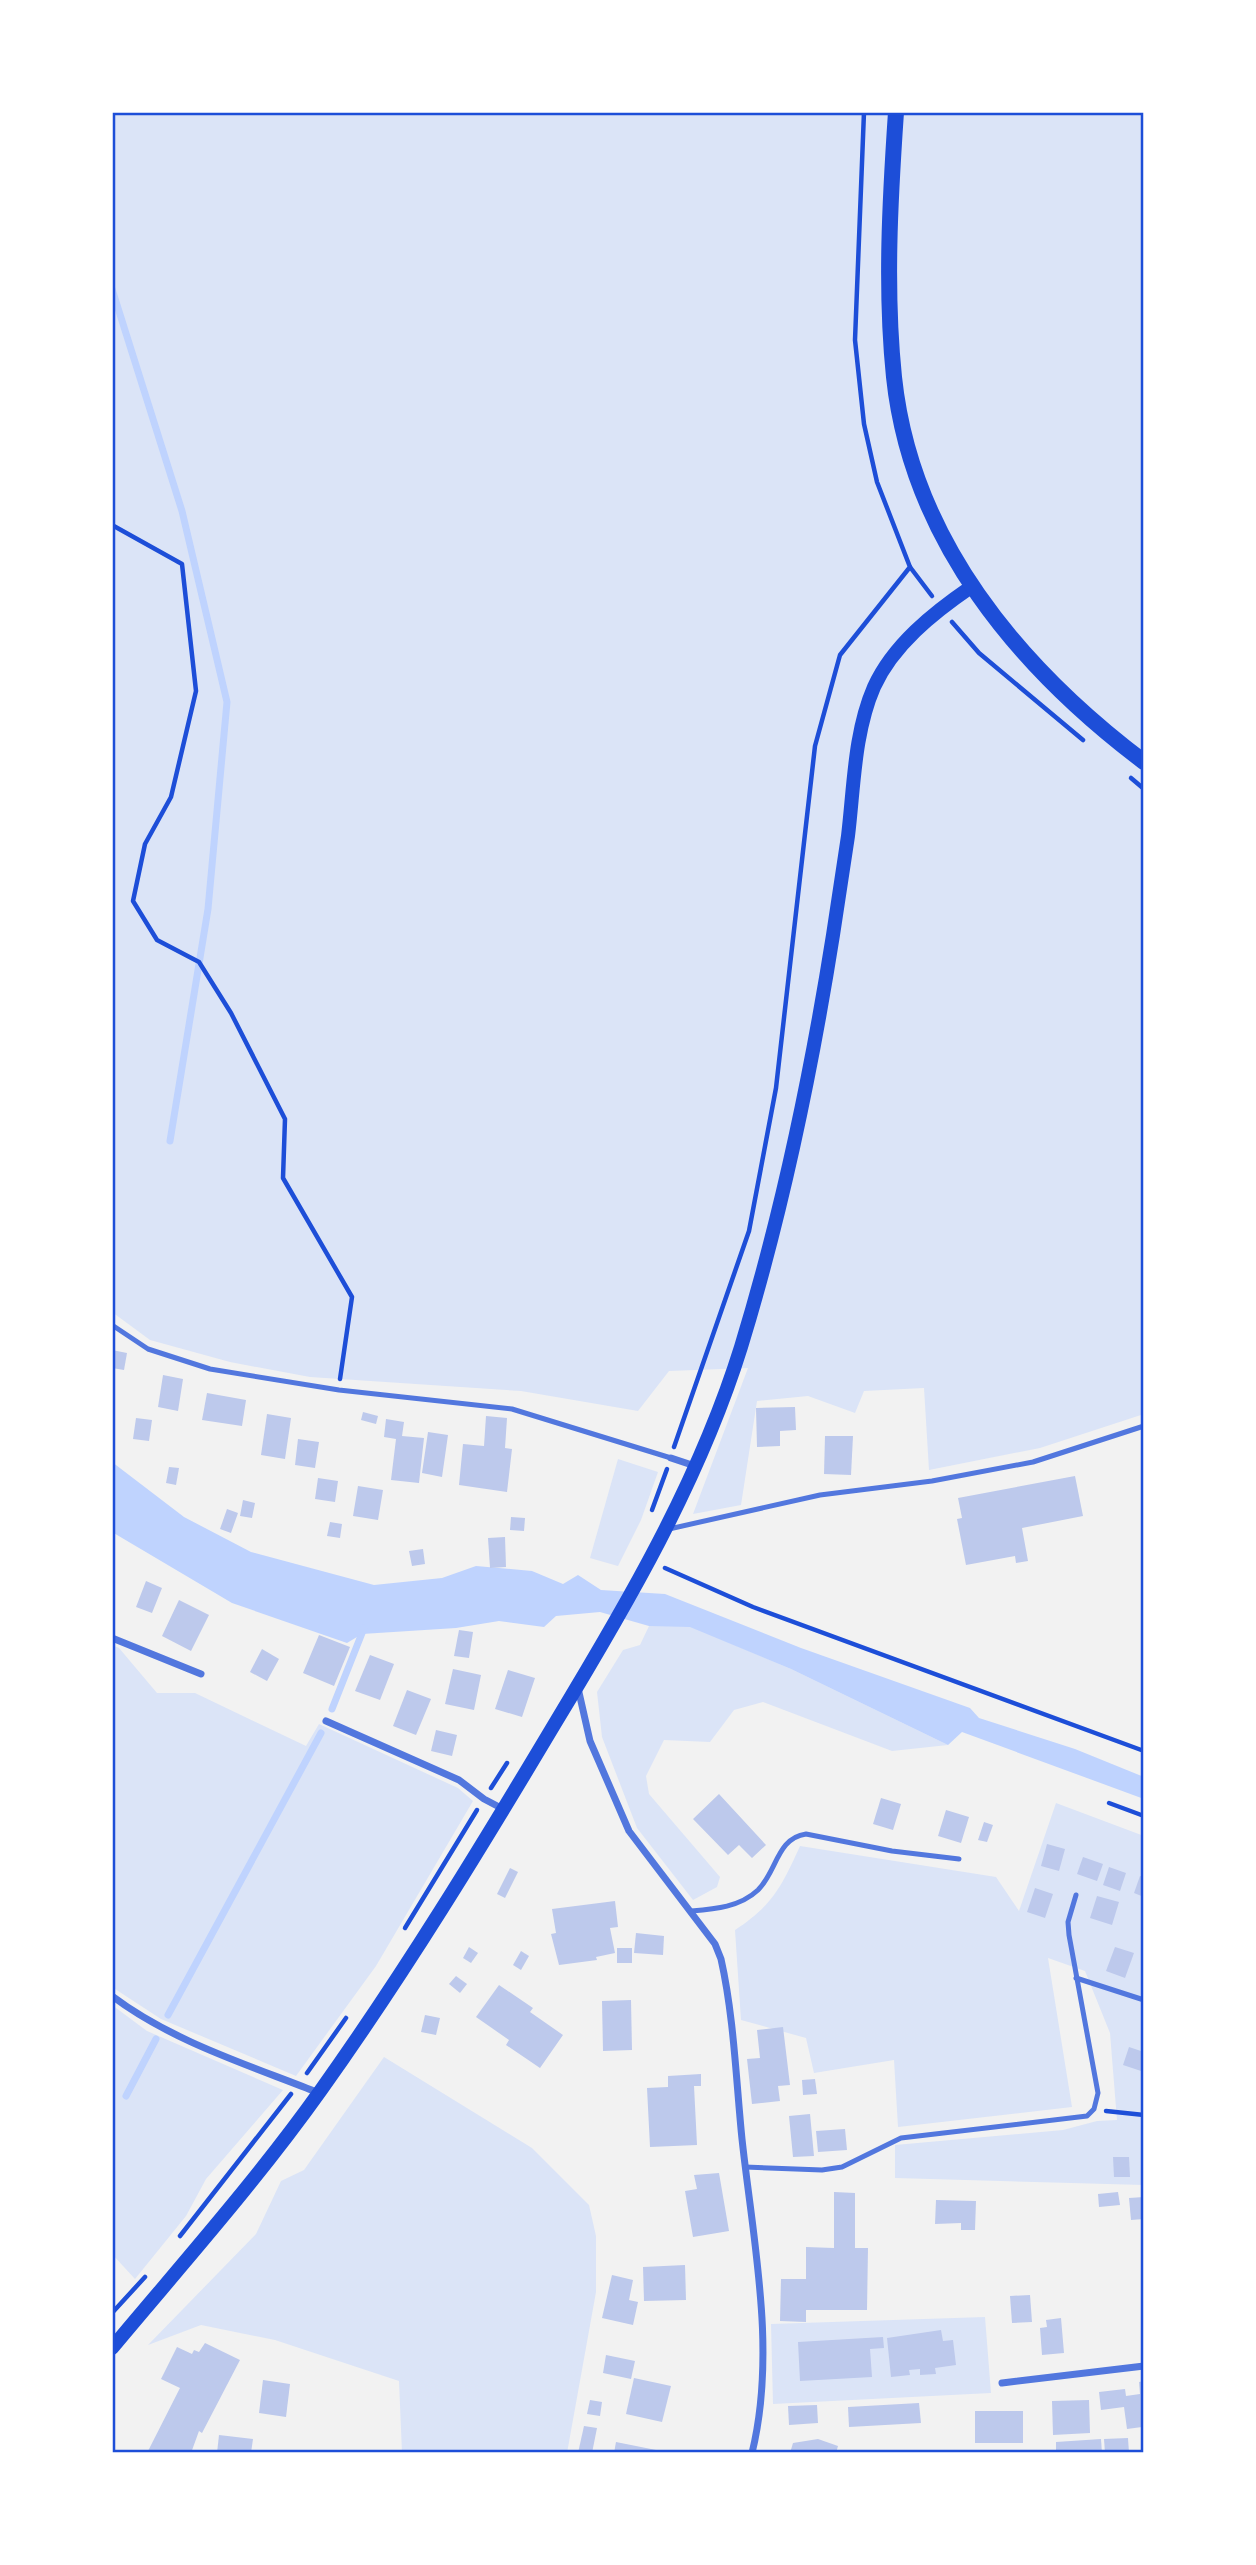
<svg xmlns="http://www.w3.org/2000/svg" width="1256" height="2565" font-family="Ubuntu,sans-serif">
	<rect width="100%" height="100%" fill="#f2f2f2"/>
	<g fill="#dbe4f7">
		<path d="M112,112H1144V1414L1040,1448L929,1470L924,1388L864,1391L855,1413L808,1396L757,1401L741,1505L693,1514L748,1368L669,1371L638,1411L521,1391L310,1377L230,1362L150,1340L112,1312Z"/>
		<path d="M618,1459L658,1472L641,1520L618,1566L590,1558Z"/>
		<path d="M649,1626H690L791,1669L948,1745L892,1751L763,1702L734,1710L710,1742L664,1740L646,1776L649,1794L720,1877L717,1887L693,1900L637,1828L602,1737L597,1692L623,1650L640,1645Z"/>
		<path d="M112,1645L119,1648L157,1693H195L306,1746L319,1724L458,1788L473,1801L376,1966L296,2076L161,2019L112,1987Z"/>
		<path d="M1056,1803L1144,1836V2185L895,2178V2145L1063,2130L1097,2121L1117,2120L1110,2033L1085,1971L1048,1958L1072,2107L898,2127L894,2060L814,2073L806,2038L741,2020L735,1930C772,1906 782,1886 800,1846L996,1877L1019,1911Z"/>
		<path d="M112,2005L147,2031L283,2090L206,2179L186,2216L135,2279L112,2254Z"/>
		<path d="M384,2057L532,2148L589,2205L596,2236V2292L567,2453H402L399,2381L275,2340L201,2325L148,2345L256,2234L281,2181L304,2170Z"/>
		<path d="M985,2317L991,2393L773,2404L771,2324Z"/>
	</g>
	<path fill="#bfd3fe" d="M112,1462L184,1517L251,1552L374,1585L442,1578L476,1566L532,1571L563,1584L578,1575L601,1590L665,1594L801,1648L970,1708L979,1718L1075,1749L1144,1777V1799L962,1732L948,1745L791,1669L690,1627L649,1626L600,1612L556,1616L544,1627L499,1621L456,1628L362,1634L347,1643L232,1603L112,1532Z"/>
	<g fill="none" stroke-linecap="round" stroke-linejoin="round">
		<g stroke="#bfd3fe" stroke-width="7">
			<path d="M112,289L182,511L227,702L208,909L170,1141"/>
			<path d="M332,1709L364,1628"/>
			<path d="M168,2015L321,1733"/>
			<path d="M126,2096L156,2039"/>
		</g>
	</g>
	<g fill="#bdc9ec">
		<path d="M112,1350L127,1353L124,1370L112,1368Z"/>
		<path d="M163,1375L183,1379L178,1411L158,1407Z"/>
		<path d="M207,1393L246,1400L242,1426L202,1420Z"/>
		<path d="M795,1407L796,1430L780,1431V1446L757,1447L756,1408Z"/>
		<path d="M363,1412L378,1416L376,1424L361,1420Z"/>
		<path d="M267,1414L291,1418L285,1459L261,1455Z"/>
		<path d="M486,1416L507,1418L505,1448L512,1449L507,1492L459,1485L463,1444L484,1446Z"/>
		<path d="M136,1418L152,1420L149,1441L133,1439Z"/>
		<path d="M386,1419L404,1422L402,1436L424,1438L419,1483L391,1480L396,1439L384,1437Z"/>
		<path d="M428,1432L448,1435L442,1477L422,1473Z"/>
		<path d="M825,1436H853L851,1475L824,1474Z"/>
		<path d="M298,1439L319,1442L315,1468L295,1465Z"/>
		<path d="M169,1467L179,1468L176,1485L166,1483Z"/>
		<path d="M1075,1476L1083,1516L1022,1528L1028,1561L1016,1563L1015,1556L966,1565L957,1519L962,1518L958,1498Z"/>
		<path d="M318,1478L338,1481L335,1502L315,1499Z"/>
		<path d="M358,1486L383,1490L378,1520L353,1516Z"/>
		<path d="M243,1500L255,1503L252,1518L240,1516Z"/>
		<path d="M227,1509L238,1513L231,1533L220,1529Z"/>
		<path d="M511,1517L525,1518L524,1531L510,1530Z"/>
		<path d="M330,1522L342,1524L340,1538L327,1536Z"/>
		<path d="M505,1537L506,1567L490,1568L488,1538Z"/>
		<path d="M423,1549L425,1564L412,1566L409,1551Z"/>
		<path d="M146,1581L162,1588L152,1613L136,1607Z"/>
		<path d="M179,1600L209,1615L191,1651L162,1636Z"/>
		<path d="M459,1630L473,1632L469,1658L454,1656Z"/>
		<path d="M319,1635L350,1647L334,1686L303,1673Z"/>
		<path d="M262,1649L279,1659L267,1681L250,1672Z"/>
		<path d="M370,1655L394,1664L380,1700L355,1691Z"/>
		<path d="M453,1669L481,1675L474,1710L445,1704Z"/>
		<path d="M508,1670L535,1678L522,1717L495,1709Z"/>
		<path d="M407,1690L431,1699L416,1735L393,1726Z"/>
		<path d="M436,1730L457,1735L452,1756L431,1751Z"/>
		<path d="M719,1794L766,1845L752,1858L739,1845L728,1855L693,1819Z"/>
		<path d="M881,1798L901,1804L893,1830L873,1824Z"/>
		<path d="M946,1810L969,1817L961,1843L938,1836Z"/>
		<path d="M984,1822L993,1825L987,1842L978,1840Z"/>
		<path d="M1047,1844L1065,1849L1059,1871L1041,1866Z"/>
		<path d="M1083,1857L1103,1864L1097,1881L1077,1874Z"/>
		<path d="M1109,1867L1126,1873L1120,1891L1103,1885Z"/>
		<path d="M510,1868L518,1872L505,1898L497,1894Z"/>
		<path d="M1140,1876L1144,1877V1897L1134,1893Z"/>
		<path d="M1035,1888L1053,1894L1045,1918L1027,1912Z"/>
		<path d="M1097,1896L1119,1902L1112,1925L1090,1918Z"/>
		<path d="M615,1901L618,1927L610,1928L615,1953L596,1957L597,1960L559,1965L551,1934L556,1933L552,1909Z"/>
		<path d="M636,1933L664,1936L663,1955L634,1953Z"/>
		<path d="M469,1947L478,1953L471,1963L463,1958Z"/>
		<path d="M1115,1947L1134,1953L1125,1978L1106,1971Z"/>
		<rect x="617" y="1948" width="15" height="15"/>
		<path d="M521,1951L529,1956L521,1970L513,1965Z"/>
		<path d="M456,1976L467,1984L460,1993L449,1984Z"/>
		<path d="M499,1985L533,2008L530,2012L563,2035L540,2068L506,2045L509,2040L476,2017Z"/>
		<path d="M631,2000L632,2050L603,2051L602,2001Z"/>
		<path d="M425,2015L440,2018L436,2035L421,2032Z"/>
		<path d="M783,2027L790,2085L778,2086L780,2101L752,2104L747,2059L760,2058L757,2030Z"/>
		<path d="M1129,2047L1144,2052V2072L1123,2065Z"/>
		<path d="M701,2074V2086H694L697,2145L650,2147L647,2088L668,2087V2076Z"/>
		<path d="M815,2079L817,2094L803,2095L802,2080Z"/>
		<path d="M810,2114L814,2156L793,2157L789,2116Z"/>
		<path d="M845,2129L847,2150L818,2152L816,2131Z"/>
		<path d="M1113,2157H1129L1130,2177H1114Z"/>
		<path d="M719,2173L729,2231L693,2237L685,2191L697,2189L694,2175Z"/>
		<path d="M834,2192L855,2193V2248H868L867,2310H806V2322L780,2321L781,2279H806V2247L834,2248Z"/>
		<path d="M1118,2192L1120,2205L1099,2207L1098,2194Z"/>
		<path d="M1144,2197V2219L1131,2220L1129,2198Z"/>
		<path d="M936,2200L976,2201L975,2230H961V2223L935,2224Z"/>
		<path d="M685,2265L686,2300L644,2301L643,2267Z"/>
		<path d="M612,2275L633,2280L629,2300L638,2302L633,2325L602,2318Z"/>
		<path d="M1030,2295L1032,2322L1012,2323L1010,2296Z"/>
		<path d="M1061,2318L1064,2353L1042,2355L1040,2328L1047,2327L1046,2320Z"/>
		<path d="M941,2330L943,2341L953,2340L956,2365L935,2368L936,2374L920,2375V2369L909,2370L910,2375L891,2377L887,2338Z"/>
		<path d="M883,2337L884,2348L870,2349L872,2377L800,2381L798,2342Z"/>
		<path d="M205,2343L240,2360L202,2433L199,2431L191,2453H147L180,2388L161,2379L177,2347L192,2354L194,2350L199,2352Z"/>
		<path d="M606,2355L635,2361L631,2379L603,2373Z"/>
		<path d="M634,2378L671,2386L662,2422L626,2414Z"/>
		<path d="M263,2380L290,2384L286,2417L259,2413Z"/>
		<path d="M1144,2381L1142,2427L1127,2429L1124,2407L1101,2410L1099,2392L1125,2389L1126,2396L1140,2394L1139,2382Z"/>
		<path d="M590,2400L602,2402L600,2416L587,2414Z"/>
		<path d="M1089,2400L1090,2433L1053,2435L1052,2401Z"/>
		<path d="M919,2403L921,2423L849,2427L848,2407Z"/>
		<path d="M817,2405L818,2423L789,2425L788,2406Z"/>
		<rect x="975" y="2411" width="48" height="32"/>
		<path d="M584,2426L597,2428L592,2453H578Z"/>
		<path d="M219,2435L253,2439L251,2453H217Z"/>
		<path d="M1128,2438L1129,2453H1105L1104,2439Z"/>
		<path d="M818,2439L838,2446L836,2453H790L793,2443Z"/>
		<path d="M1101,2439L1102,2453H1056V2442Z"/>
		<path d="M616,2442L656,2450L655,2453H614Z"/>
	</g>
	<g fill="none" stroke-linecap="round" stroke-linejoin="round">
		<g stroke="#1d4ed8" stroke-width="4.5">
			<path d="M112,525L182,564L196,691L171,797L145,844L133,901L157,940L199,962L231,1013L285,1119L283,1178L352,1297L340,1379"/>
			<path d="M910,567L932,596"/>
			<path d="M952,622L979,653L1083,740"/>
			<path d="M1131,778L1144,789"/>
			<path d="M674,1447L749,1231L776,1088L815,746L840,655L910,567L877,482L864,424L855,340L864,112"/>
			<path d="M652,1510L667,1469"/>
			<path d="M665,1568L753,1607L1144,1751"/>
			<path d="M491,1788L507,1763"/>
			<path d="M1109,1803L1144,1816"/>
			<path d="M405,1928L477,1810"/>
			<path d="M307,2073L346,2018"/>
			<path d="M1106,2111L1144,2115"/>
			<path d="M180,2236L291,2094"/>
			<path d="M112,2313L145,2277"/>
		</g>
		<g stroke="#5277de" stroke-width="5">
			<path d="M112,1325L148,1349L210,1369L339,1390L512,1409L671,1458"/>
			<path d="M669,1529L820,1495L932,1481L1033,1462L1144,1426"/>
			<path d="M691,1911C715,1909 740,1907 758,1890C777,1871 777,1838 806,1834L892,1851L959,1859"/>
			<path d="M1076,1978L1144,2000"/>
			<path d="M745,2167L822,2170L842,2167L901,2138L1087,2116L1094,2109L1098,2093L1069,1935L1068,1922L1076,1895"/>
		</g>
		<g stroke="#5277de" stroke-width="7">
			<path d="M671,1458L695,1466"/>
			<path d="M112,1638L201,1674"/>
			<path d="M578,1688L590,1741L629,1831L715,1944L721,1959C734,2017 736,2080 742,2139C753,2241 777,2351 752,2453"/>
			<path d="M326,1721L459,1780L484,1799L503,1809"/>
			<path d="M112,1996C173,2042 249,2065 319,2093"/>
			<path d="M1002,2383L1144,2366"/>
		</g>
		<path stroke="#1d4ed8" stroke-width="14" d="M112,2348C183,2263 257,2180 321,2090C405,1972 480,1849 554,1725C626,1606 699,1482 741,1347C782,1213 811,1074 833,935C838,902 843,869 848,836C854,787 854,733 874,687C893,645 933,613 971,587"/>
		<path stroke="#1d4ed8" stroke-width="16" d="M896,112C890,200 885,289 894,377C911,539 1018,667 1144,762"/>
	</g>
	<rect width="1256" height="2565" fill="none" stroke="#ffffff" stroke-width="228"/>
	<rect x="114" y="114" width="1028" height="2337" fill="none" stroke="#1d4ed8" stroke-width="2.5"/>
</svg>
